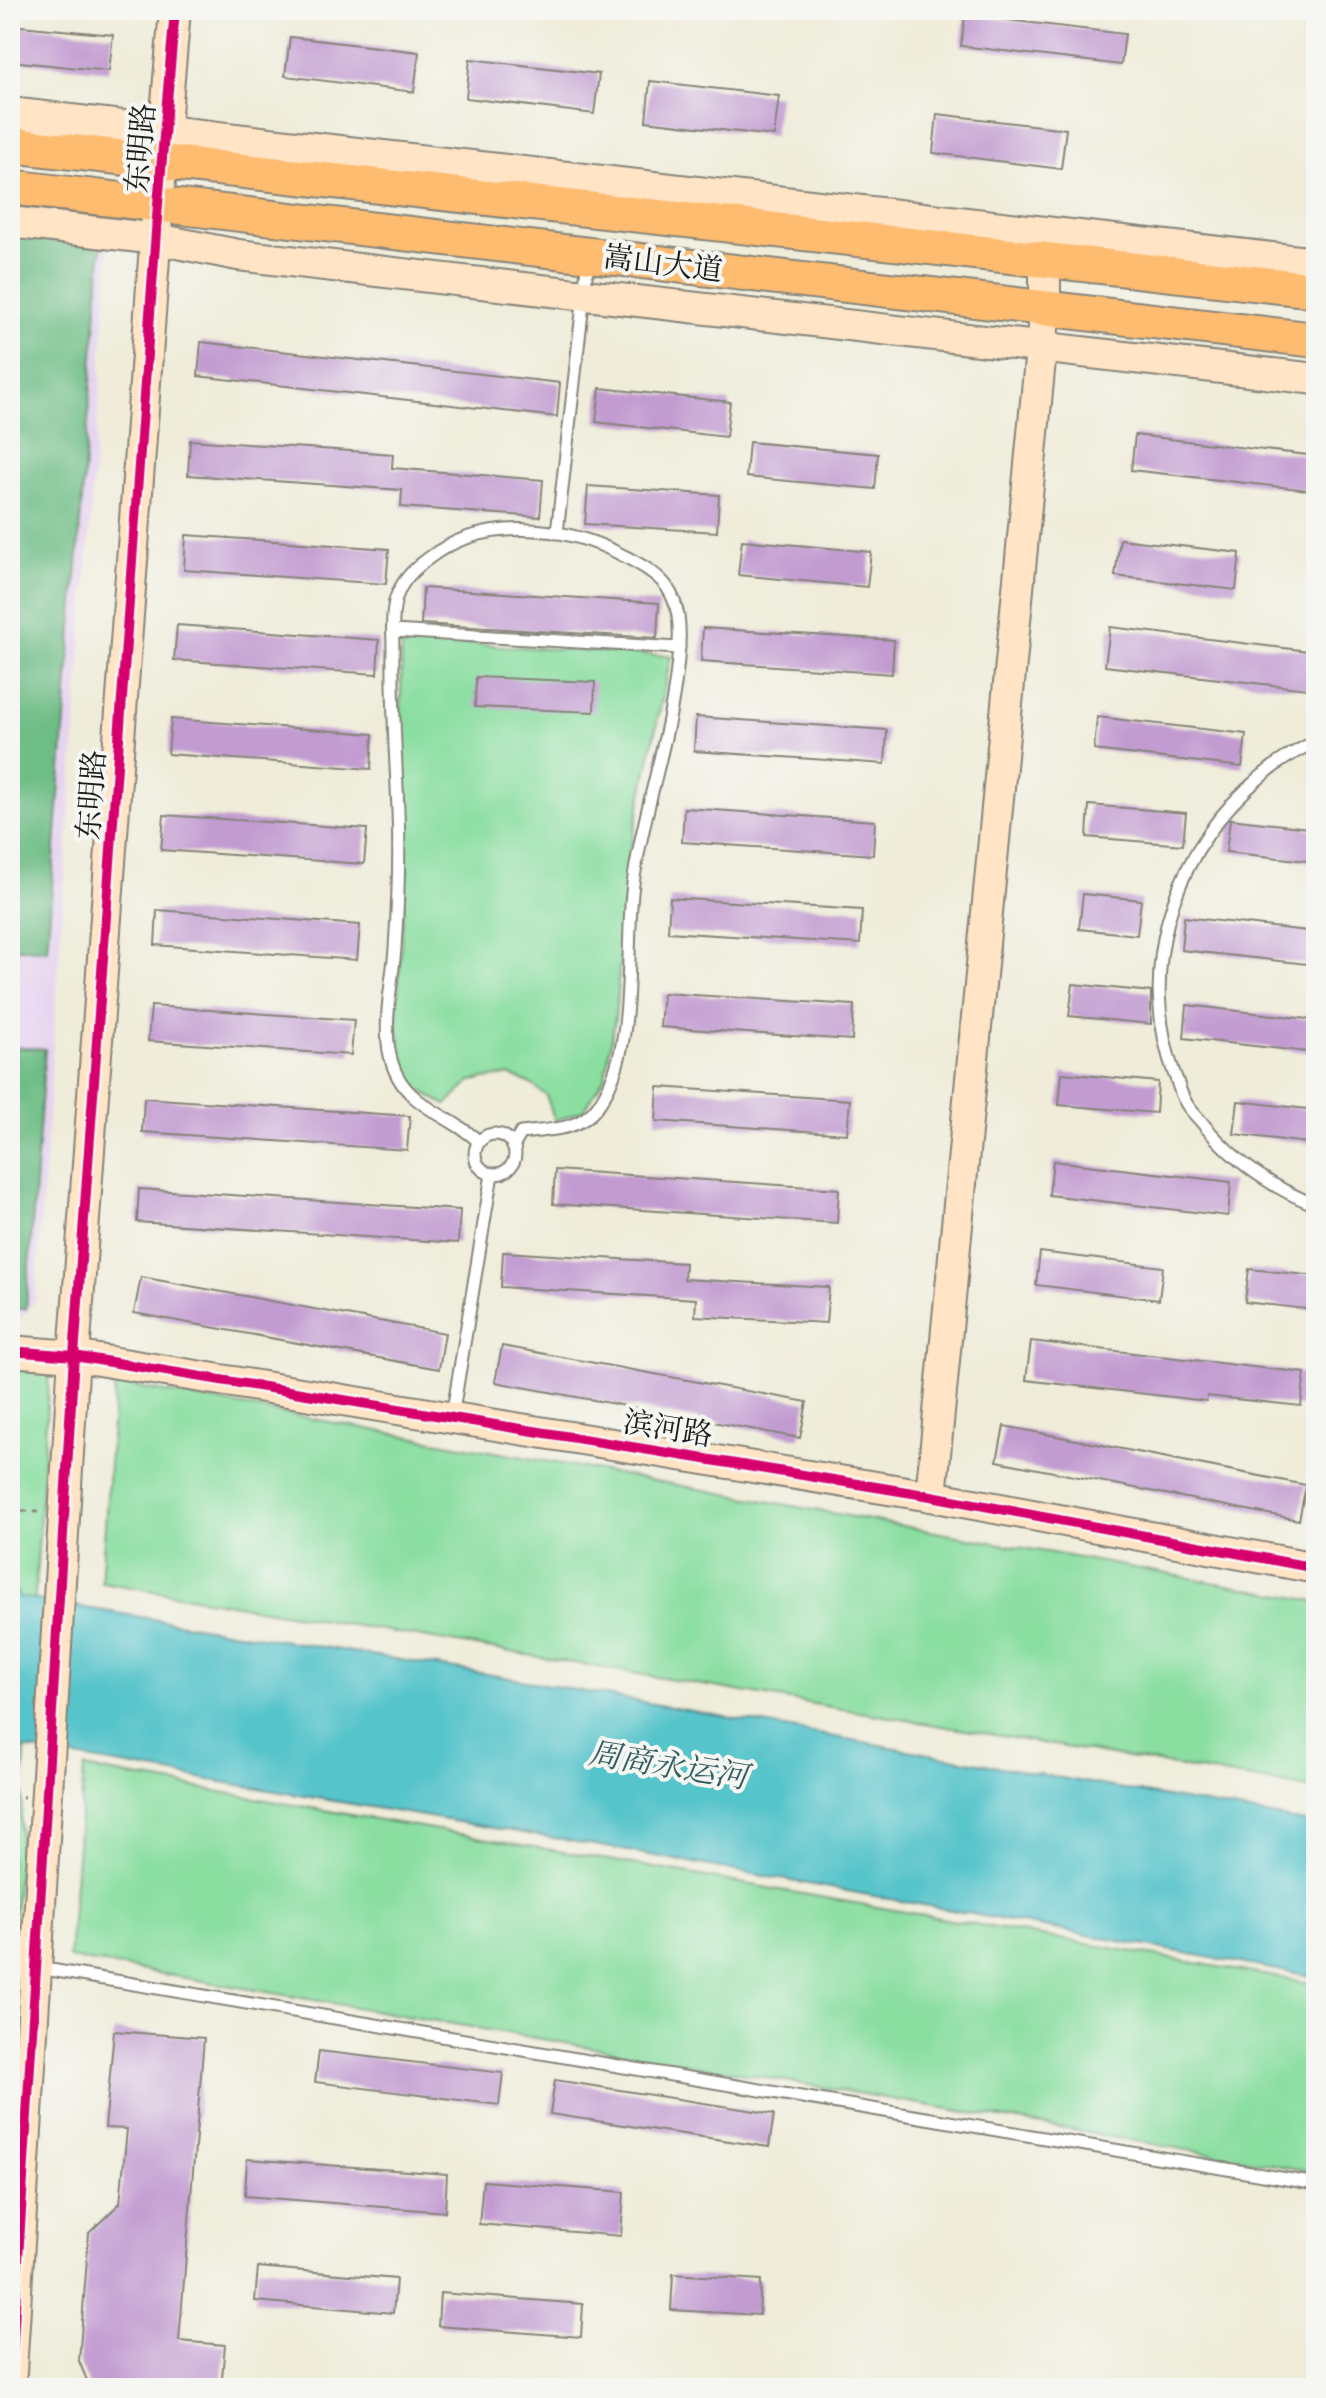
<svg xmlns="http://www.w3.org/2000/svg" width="1326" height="2398" font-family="'EB Garamond','Noto Serif SC',serif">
	<rect width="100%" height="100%" fill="#f6f6f2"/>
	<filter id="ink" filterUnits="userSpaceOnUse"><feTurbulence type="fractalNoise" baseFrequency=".0125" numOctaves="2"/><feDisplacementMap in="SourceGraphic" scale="16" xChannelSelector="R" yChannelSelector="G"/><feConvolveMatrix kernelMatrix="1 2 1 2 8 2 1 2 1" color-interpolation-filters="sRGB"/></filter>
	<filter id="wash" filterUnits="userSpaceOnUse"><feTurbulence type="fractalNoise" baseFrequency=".006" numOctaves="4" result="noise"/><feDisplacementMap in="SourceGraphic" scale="32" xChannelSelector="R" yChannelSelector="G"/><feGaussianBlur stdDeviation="1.8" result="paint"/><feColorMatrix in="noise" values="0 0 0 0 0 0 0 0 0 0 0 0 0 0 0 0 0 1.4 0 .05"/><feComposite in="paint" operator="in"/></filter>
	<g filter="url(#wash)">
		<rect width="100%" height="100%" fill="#efecd9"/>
		<path fill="#e6d3f0" d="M10,228L110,238L35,1300L21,1318L10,1317Z"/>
		<g fill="#89dea0" stroke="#527d5e" stroke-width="2">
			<path d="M402,640L671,656L629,856L615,1019L605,1077L584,1110L555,1121L546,1095L531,1084L510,1075L471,1081L446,1105L416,1088L404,1061L396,1022L406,869V791L400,740Z"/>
			<path d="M10,1370L49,1373L10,1993Z"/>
			<path d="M115,1383L1316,1601V1790L101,1582Z"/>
			<path d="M84,1768L1316,1984V2172L69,1958Z"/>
		</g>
		<g fill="#6ebd86" stroke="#456c51" stroke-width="2">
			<path d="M10,231L102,242L47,950L10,947V526L18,401L10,396Z"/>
			<path d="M10,1047L45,1049L26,1309L10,1308Z"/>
		</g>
		<path fill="#56c4cb" stroke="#397074" stroke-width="2" d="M10,1582L20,1597L510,1678L1316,1824V1977L606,1847L10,1746Z"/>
		<g id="blocks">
			<g fill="#c29cd1">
				<path d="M965,15L1125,34L1121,65L961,46Z"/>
				<path d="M10,25L113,35L109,71L10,61Z"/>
				<path d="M290,37L419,52L414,92L285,76Z"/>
				<path d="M470,59L599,74L594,114L466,98Z"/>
				<path d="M650,81L779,96L774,136L646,121Z"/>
				<path d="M937,114L1066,129L1061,169L933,153Z"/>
				<path d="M201,342L560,383L557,417L198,376Z"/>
				<path d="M600,388L730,402L726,437L596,422Z"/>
				<path d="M1135,435L1316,456V491L1131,470Z"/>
				<path d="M190,440L393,454L392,468L543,480L540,517L401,507L402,490L188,475Z"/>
				<path d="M749,442L878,454L875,489L746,477Z"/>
				<path d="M588,486L719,495L717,532L585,524Z"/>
				<path d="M186,535L389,549L386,584L184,570Z"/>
				<path d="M1120,539L1240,553L1236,590L1115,576Z"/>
				<path d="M742,540L871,552L867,587L738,575Z"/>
				<path d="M423,588L659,603L657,638L421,624Z"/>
				<path d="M177,625L379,640L377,674L174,660Z"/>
				<path d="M1110,627L1316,652V690L1105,666Z"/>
				<path d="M703,628L894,640L892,674L701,661Z"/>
				<path d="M476,677L595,682L594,712L475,707Z"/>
				<path d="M696,717L887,730L885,764L694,751Z"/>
				<path d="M1097,717L1246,734L1242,767L1094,750Z"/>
				<path d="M171,719L373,734L371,769L168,754Z"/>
				<path d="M1089,805L1186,813L1183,845L1087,837Z"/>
				<path d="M684,808L875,821L873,855L682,842Z"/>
				<path d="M164,815L367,829L364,864L161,850Z"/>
				<path d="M1230,819L1316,829V862L1226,852Z"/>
				<path d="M1083,894L1141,900L1137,935L1079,929Z"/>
				<path d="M670,898L862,910L860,944L668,932Z"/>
				<path d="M157,910L360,925L357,960L155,945Z"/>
				<path d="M1184,917L1316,932V965L1181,950Z"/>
				<path d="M1073,984L1151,992V1024L1069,1016Z"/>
				<path d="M663,993L854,1005L852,1040L660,1027Z"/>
				<path d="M1187,1005L1316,1020V1053L1184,1038Z"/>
				<path d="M151,1006L354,1020L351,1055L148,1041Z"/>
				<path d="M1062,1073L1158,1082L1156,1113L1059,1105Z"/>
				<path d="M658,1087L850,1100L847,1134L656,1121Z"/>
				<path d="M144,1098L410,1116L407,1150L142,1132Z"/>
				<path d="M1238,1101L1316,1110V1144L1234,1134Z"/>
				<path d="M1053,1161L1231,1182L1228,1216L1049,1195Z"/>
				<path d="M555,1170L839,1189L837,1223L553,1204Z"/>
				<path d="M139,1189L460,1210L458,1243L137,1222Z"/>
				<path d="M503,1252L685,1263L684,1279L829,1287L826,1323L695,1316L696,1299L501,1287Z"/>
				<path d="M1040,1252L1163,1267L1159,1300L1036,1285Z"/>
				<path d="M1249,1269L1316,1276L1314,1310L1245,1302Z"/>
				<path d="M141,1277L445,1333L439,1369L134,1313Z"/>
				<path d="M1031,1341L1305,1373L1301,1406L1207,1396L1206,1401L1026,1380Z"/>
				<path d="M502,1346L807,1402L800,1438L495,1382Z"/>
				<path d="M1004,1426L1306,1485L1299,1520L997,1461Z"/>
				<path d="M114,2031L204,2038L179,2341L225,2345L221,2388H90L79,2361L89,2233L120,2203L127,2129L105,2128Z"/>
				<path d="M319,2051L503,2073L499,2105L315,2082Z"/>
				<path d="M555,2080L774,2114L769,2147L550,2114Z"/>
				<path d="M247,2159L447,2174L445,2212L245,2196Z"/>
				<path d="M483,2181L624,2192L621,2236L479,2224Z"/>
				<path d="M258,2267L396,2279L393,2313L255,2301Z"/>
				<path d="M673,2274L761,2280L759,2315L671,2310Z"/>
				<path d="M440,2293L583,2304L581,2337L438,2326Z"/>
			</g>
		</g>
	</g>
	<g filter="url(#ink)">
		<use href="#blocks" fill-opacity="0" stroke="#86847a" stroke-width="2"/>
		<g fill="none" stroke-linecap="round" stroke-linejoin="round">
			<g stroke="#86847a" stroke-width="15">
				<g id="lane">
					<path d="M557,533L588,259"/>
					<path d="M393,631L679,648"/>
					<path d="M1316,742C1290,752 1266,771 1246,790C1170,861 1138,974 1174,1073C1178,1082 1180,1093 1185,1101C1189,1110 1198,1117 1204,1125C1234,1161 1272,1188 1316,1205"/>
					<circle cx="495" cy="1154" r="20"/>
					<path d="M479,1142C459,1122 431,1114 411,1094C372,1057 392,994 395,948C398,903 400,856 398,811C396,758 392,705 393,651C393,635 391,614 396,598C402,580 414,569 429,558C484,516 566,525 624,556C639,564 657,573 667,587C679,605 680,625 679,645C675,726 644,804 633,884C624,953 639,1050 597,1107C578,1132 549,1129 521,1133L513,1147"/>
					<path d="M452,1417L492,1174"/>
					<path d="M39,1968L1316,2184"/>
				</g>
			</g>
			<g stroke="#86847a" stroke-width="34">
				<g id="secondary">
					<path d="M10,113L1316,263"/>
					<path d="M10,222L157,239L238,255L1316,379"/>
					<path d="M10,1351L74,1356L931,1496L1316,1568"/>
					<path d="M931,1496L1045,308V259"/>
					<path d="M10,2388L74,1356L158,204L175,10"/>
				</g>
			</g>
			<g stroke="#86847a" stroke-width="38">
				<g id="primary">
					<path d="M10,145L1316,290"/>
					<path d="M10,187L1316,340"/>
				</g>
			</g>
			<g stroke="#86847a" stroke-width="3" stroke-dasharray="6 6" stroke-linecap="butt">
				<path d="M10,1510L38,1512"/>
				<path d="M10,1796L24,1797"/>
			</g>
			<use href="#lane" stroke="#fff" stroke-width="11"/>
			<use href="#secondary" stroke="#ffe4c6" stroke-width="30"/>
			<use href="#primary" stroke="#febc70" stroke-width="34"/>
			<g stroke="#f6f6f2" stroke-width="15">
				<g id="cycleway">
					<path d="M10,1351L74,1356L931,1496L1316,1568"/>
					<path d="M10,2388L74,1356L158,204L175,10"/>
				</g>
			</g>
			<use href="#cycleway" stroke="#d6006c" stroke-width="10"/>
		</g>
	</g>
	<g text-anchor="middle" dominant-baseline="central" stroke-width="8" stroke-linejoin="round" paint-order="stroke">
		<g font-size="30" fill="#1c1c1c" stroke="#f6f6f2">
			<text transform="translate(140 148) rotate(-85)">东明路</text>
			<text transform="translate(663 263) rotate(7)">嵩山大道</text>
			<text transform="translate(91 795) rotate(-86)">东明路</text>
			<text transform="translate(668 1428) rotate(9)">滨河路</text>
		</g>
		<g font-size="32" font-style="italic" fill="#335f62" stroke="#f6f6f2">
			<text transform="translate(668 1765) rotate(9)">周商永运河</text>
		</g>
	</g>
	<rect width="1326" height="2398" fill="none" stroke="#f6f6f2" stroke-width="40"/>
</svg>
